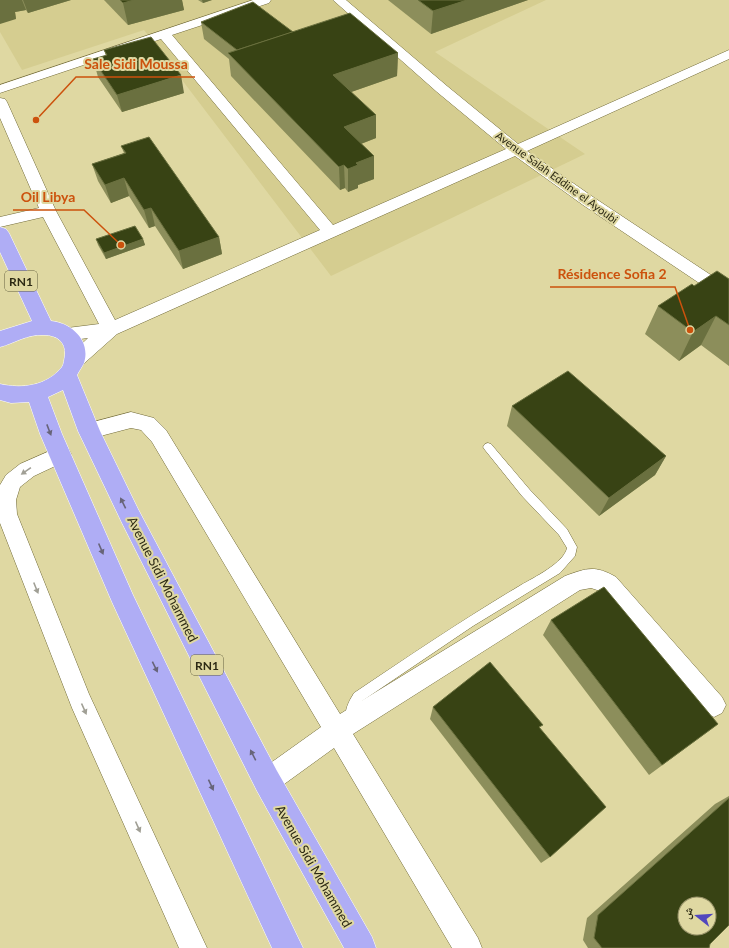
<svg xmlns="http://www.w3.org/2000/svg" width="729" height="948" font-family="Lato,'Noto Naskh Arabic',sans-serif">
	<rect width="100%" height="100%" fill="#dfd8a2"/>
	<path fill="#d5cd90" d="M0,0H546L435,52L585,154L331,276L144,30L22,70L0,32Z"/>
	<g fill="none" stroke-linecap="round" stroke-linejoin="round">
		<g stroke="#716a38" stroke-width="1">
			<path id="lane" d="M488,443L491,444L530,490L567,529L577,547L575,556L560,573L473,626L362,701L355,721L351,723L347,721C343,712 349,701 354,693C409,656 464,619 521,585C533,578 564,563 567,548L559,535L522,496L485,450L483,447L485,444Z"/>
		</g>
		<g stroke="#716a38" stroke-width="1">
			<g id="street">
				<path d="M253,0H271L269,3L172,35L333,225L506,149L437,92L333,0H346L447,86L518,144L729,50V59L527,151L593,197L729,287V301L723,299L583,205L515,156L117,334L80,367L74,369L68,367L65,362L68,357L88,338L65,341L59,339L56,334L59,329L99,324L43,217L0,227V217L39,208L0,118V98L5,99L7,102L56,211L115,320L320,230L161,39L0,93V85Z"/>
				<path d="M131,412L154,418L166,430L340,714L565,576C587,568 595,565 616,577L722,697L726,705L722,713L714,717L706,713L600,591L591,588L580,590L353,734L478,938L482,948H452L334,748L276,790L267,794L258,790L254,781L258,772L321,727L152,442L141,430L131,428L89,439L82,437L79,431L82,425Z"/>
				<path d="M61,446L68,448L71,454L68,460L34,476L20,487L16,500L17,514L89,694L207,948H179L72,708L0,523V485L6,475L20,464Z"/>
			</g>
		</g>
		<g stroke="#fff" stroke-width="1">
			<path id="primary" d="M0,227L6,229L9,233L51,321C72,323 91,341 84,363C82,367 79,371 77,375L100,431L138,509L277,771L372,937L376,948H344L257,791L122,523L78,431L63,390L48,397L62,434L133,595L303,948H272L112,602L40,434L29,402L11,403L0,400V384C22,389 47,386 62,367C64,364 64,359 65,355C66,342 57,335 44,335C27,334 15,343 0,347V331L32,321L0,252Z"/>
		</g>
		<use href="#lane" fill="#fff" fill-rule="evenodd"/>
		<use href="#street" fill="#fff" fill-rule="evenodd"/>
		<use href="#primary" fill="#afadf5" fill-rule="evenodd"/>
	</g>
	<g fill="#8c8e5b">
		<path d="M0,0H71L28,13L26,10L15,12L16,19Z"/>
		<path d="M104,0H182L184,10L128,25Z"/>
		<path d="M198,0H212L203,3Z"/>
		<path d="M388,0H528L431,34Z"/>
		<path d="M201,22L293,32L398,53L397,76L351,92L376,138L361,144L374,156V179L358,185V188L348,192L345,188L340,190L231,76L229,59L204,39Z"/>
		<path d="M104,50L184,93L122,112L98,77L93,59L106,56Z"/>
		<path d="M121,146L219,237L222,254L183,269L155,226L149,228L129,196L111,203L98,181L92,164L124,153Z"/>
		<path d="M96,239H143L145,245L106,259L98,245Z"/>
		<path d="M729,279V366L701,345L679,361L645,334L658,306L694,286Z"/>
		<path d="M512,406L666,456L655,475L599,516L507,426Z"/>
		<path d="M551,620L718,724L649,775L543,635Z"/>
		<path d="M433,707L540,728L550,857L541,863L430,719Z"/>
		<path d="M729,796V925L710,944L709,948H588L583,940L587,918L715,804Z"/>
	</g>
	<g fill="#6a703f">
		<path d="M0,0H22L26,10L15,12L16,19L0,24Z"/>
		<path d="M23,0H71L28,13Z"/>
		<path d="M134,0H182L184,10L128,25L123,3Z"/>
		<path d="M202,0H212L203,3Z"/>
		<path d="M467,0H528L431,34L433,11Z"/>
		<path d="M398,53L397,76L334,98L333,75Z"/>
		<path d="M181,75L184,93L122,112L117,95Z"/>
		<path d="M376,115V138L345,150L344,127Z"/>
		<path d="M374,156V179L358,185V188L348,192V169L356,163Z"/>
		<path d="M344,165L345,188L340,190L339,167Z"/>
		<path d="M124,178L129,196L111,203L105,185Z"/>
		<path d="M151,208L155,226L149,228L144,210Z"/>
		<path d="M219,237L222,254L183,269L179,251Z"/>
		<path d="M143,239L145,245L106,259L104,253Z"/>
		<path d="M716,316L701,345L679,361L693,332Z"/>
		<path d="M666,456L655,475L599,516L609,498Z"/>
	</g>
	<g fill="#384314" stroke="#6a703f" fill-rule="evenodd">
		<path d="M120,0H134L123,3Z"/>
		<path d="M418,0H467L433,11Z"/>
		<path d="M253,2L293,32L237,50L201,22Z"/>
		<path d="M350,13L398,53L333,75L376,115L344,127L374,156L356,163L358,165L348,169L344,165L339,167L228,53Z"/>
		<path d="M151,37L181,75L117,95L93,59L107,55L104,50Z"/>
		<path d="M149,137L219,237L179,251L151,208L144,210L124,178L105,185L92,164L126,153L121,146Z"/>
		<path d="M135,226L143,239L104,253L96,239Z"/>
		<path d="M717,271L729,279V325L716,316L693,332L658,306L692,284L694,286Z"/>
		<path d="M568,371L666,456L609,498L512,406Z"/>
		<path d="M604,587L718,724L662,765L551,620Z"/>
		<path d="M490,662L543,725L539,727L606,807L550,857L433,707Z"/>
		<path d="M729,798V925L710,944L709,948H602L594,938L598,915ZM685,904H709V928H685Z"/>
	</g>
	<defs><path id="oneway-solid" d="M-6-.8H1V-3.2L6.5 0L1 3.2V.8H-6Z"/></defs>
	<g fill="#676479">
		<use href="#oneway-solid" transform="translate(49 430) rotate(69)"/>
		<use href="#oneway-solid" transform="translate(123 503) rotate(-116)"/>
		<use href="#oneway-solid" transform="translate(101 549) rotate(67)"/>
		<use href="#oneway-solid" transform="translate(155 667) rotate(64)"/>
		<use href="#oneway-solid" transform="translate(253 755) rotate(-117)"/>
		<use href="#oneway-solid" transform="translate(211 785) rotate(65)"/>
	</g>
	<g fill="#a09f95">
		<use href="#oneway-solid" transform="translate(26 471) rotate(145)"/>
		<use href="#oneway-solid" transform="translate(36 588) rotate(68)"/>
		<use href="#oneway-solid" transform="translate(84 709) rotate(66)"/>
		<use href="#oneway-solid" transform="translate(138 827) rotate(66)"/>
	</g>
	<g text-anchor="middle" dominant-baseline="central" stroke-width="4" stroke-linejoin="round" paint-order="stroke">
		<g font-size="11" fill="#2c2914" stroke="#dfd8a2">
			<text transform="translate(557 177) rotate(36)">Avenue Salah Eddine el Ayoubi</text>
		</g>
		<g fill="#dfd8a2" stroke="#625e3f" stroke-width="1">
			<rect x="5" y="271" width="32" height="20" rx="3"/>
			<rect x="191" y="655" width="32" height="20" rx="3"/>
		</g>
		<g font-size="12" font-weight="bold" fill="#2c2914">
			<text x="21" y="281">RN1</text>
			<text x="207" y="665">RN1</text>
		</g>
		<g font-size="13" fill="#2c2914" stroke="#dfd8a2">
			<text transform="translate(163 579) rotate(63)">Avenue Sidi Mohammed</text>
			<text transform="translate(314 866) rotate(60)">Avenue Sidi Mohammed</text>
		</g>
	</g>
	<path fill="none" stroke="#cc520d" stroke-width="1.5" d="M36 120L76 77H195M121 245L84 210H13M690 330L675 287H550"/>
	<g fill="#cc520d" stroke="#dfd8a2" stroke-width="1.5">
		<circle cx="36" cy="120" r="4"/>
		<circle cx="121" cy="245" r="4"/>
		<circle cx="690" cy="330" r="4"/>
	</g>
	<g font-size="14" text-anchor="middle" font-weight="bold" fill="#cc520d" stroke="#dfd8a2" stroke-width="4" stroke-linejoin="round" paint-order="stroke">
		<text x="136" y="69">Sale Sidi Moussa</text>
		<text x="48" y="202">Oil Libya</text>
		<text x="612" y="279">Résidence Sofia 2</text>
	</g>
	<g transform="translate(697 916) rotate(287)"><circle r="19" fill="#dfd8a2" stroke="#979269"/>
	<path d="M0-3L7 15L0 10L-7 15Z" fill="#5146bd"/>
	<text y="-6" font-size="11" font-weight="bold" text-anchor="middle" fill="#2c2914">ش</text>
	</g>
</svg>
